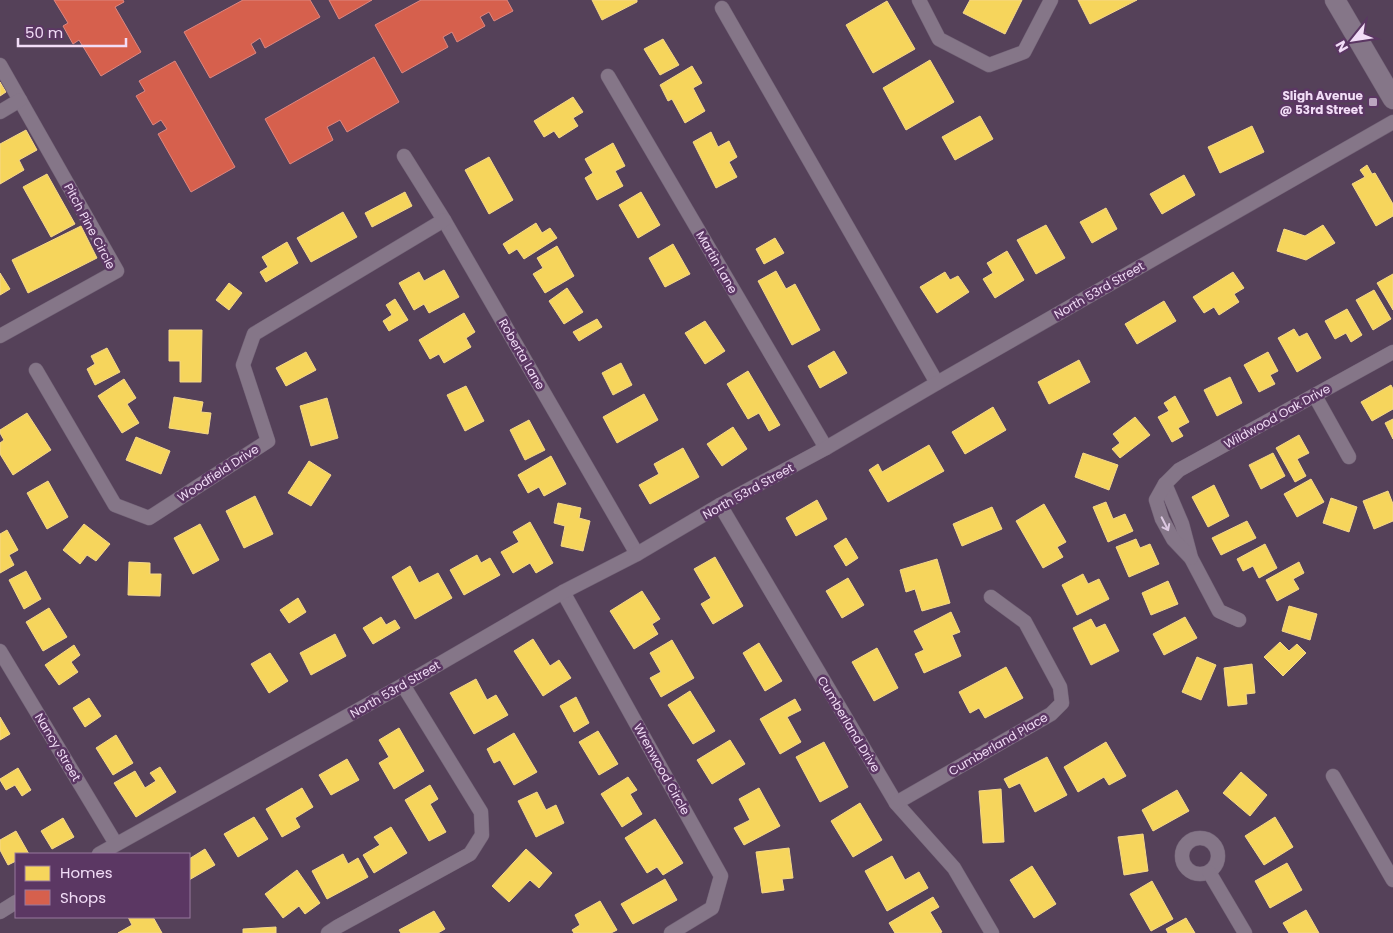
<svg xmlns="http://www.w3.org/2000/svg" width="1393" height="933" font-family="Poppins,sans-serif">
	<rect width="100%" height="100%" fill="#554159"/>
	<g fill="#f6d55c" stroke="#f5d78a">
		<path d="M592,0H637V2L602,20Z"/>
		<path d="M970,0H1022L1005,34L963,13Z"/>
		<path d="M1078,0H1137L1090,24Z"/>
		<path d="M887,1L915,49L873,73L846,25Z"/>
		<path d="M663,39L679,65L660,75L644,49Z"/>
		<path d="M930,60L954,102L906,130L883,88Z"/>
		<path d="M692,66L702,83L693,88L705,111L685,123L672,99L668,101L660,85Z"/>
		<path d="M0,82L6,92L0,96Z"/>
		<path d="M573,97L583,112L573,118L578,126L559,138L554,131L544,137L534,121Z"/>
		<path d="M980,116L993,139L955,160L942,137Z"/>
		<path d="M1252,126L1264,152L1220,173L1208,147Z"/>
		<path d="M26,130L37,150L19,160L24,170L0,184V144Z"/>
		<path d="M711,132L718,147L729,141L737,157L729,162L737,177L716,188L693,142Z"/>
		<path d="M613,143L625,166L615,171L623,186L597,200L585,178L593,173L585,159Z"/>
		<path d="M489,157L513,200L489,214L465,170Z"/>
		<path d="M1367,165L1372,174L1375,173L1393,204V216L1376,226L1352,184L1365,177L1360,170Z"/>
		<path d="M47,174L75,224L51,237L23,187Z"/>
		<path d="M1184,175L1195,195L1162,214L1150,194Z"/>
		<path d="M405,192L412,206L372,227L365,213Z"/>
		<path d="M641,192L660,225L638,238L619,205Z"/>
		<path d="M1106,208L1117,229L1092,243L1080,222Z"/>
		<path d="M343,212L357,237L311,262L297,238Z"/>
		<path d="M536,223L542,233L550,228L557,238L524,259L517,249L509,254L503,244Z"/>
		<path d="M1046,225L1065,258L1036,274L1017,240Z"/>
		<path d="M1323,225L1335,243L1306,260L1277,251L1284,229L1305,236Z"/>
		<path d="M81,226L97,258L28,293L12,260Z"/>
		<path d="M775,238L784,253L764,264L756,249Z"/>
		<path d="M287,242L298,263L266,282L260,272L268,267L262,257Z"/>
		<path d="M673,244L690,274L665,287L649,258Z"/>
		<path d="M557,246L574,276L545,293L533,274L543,268L537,258Z"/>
		<path d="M1007,251L1024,280L995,298L983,279L993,273L987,263Z"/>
		<path d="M444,270L459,297L429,313L424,304L414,310L399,283L419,272L424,281Z"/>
		<path d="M776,271L786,289L795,284L820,330L792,345L758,281Z"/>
		<path d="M945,272L950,280L958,276L969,292L937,313L920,287Z"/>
		<path d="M1233,272L1244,288L1234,294L1239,302L1219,315L1214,307L1204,313L1193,297Z"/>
		<path d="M0,273L10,289L0,295Z"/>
		<path d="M1393,274V310L1377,283Z"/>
		<path d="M229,283L242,293L229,310L216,300Z"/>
		<path d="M567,288L583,312L564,324L549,301Z"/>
		<path d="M1374,290L1391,319L1373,330L1356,300Z"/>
		<path d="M395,299L408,320L389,331L383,321L392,315L386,305Z"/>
		<path d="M1164,301L1176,321L1137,344L1125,324Z"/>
		<path d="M1347,309L1362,335L1351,342L1346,333L1335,339L1325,321Z"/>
		<path d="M464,313L475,332L466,338L471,347L444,363L439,354L430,359L419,340Z"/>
		<path d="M597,319L602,327L579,341L573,332Z"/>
		<path d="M705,321L725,351L705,364L685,333Z"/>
		<path d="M1294,329L1299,337L1307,333L1321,358L1297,372L1278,338Z"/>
		<path d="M169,330H202L201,382H180V361H169Z"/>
		<path d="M107,348L120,372L95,385L87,369L95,364L91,356Z"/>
		<path d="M834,351L847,373L820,388L808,366Z"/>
		<path d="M306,352L316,370L286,386L276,368Z"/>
		<path d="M1268,352L1278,371L1270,375L1275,384L1259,392L1244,365Z"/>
		<path d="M1079,360L1090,382L1049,404L1038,382Z"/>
		<path d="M621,363L632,385L613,395L602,373Z"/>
		<path d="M748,371L780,425L769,431L759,413L748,419L727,384Z"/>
		<path d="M1230,377L1242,403L1217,416L1204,390Z"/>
		<path d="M124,379L136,398L127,404L139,423L122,433L98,396Z"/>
		<path d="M1391,385L1393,389V409L1372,421L1361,402Z"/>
		<path d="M466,386L484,421L465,431L447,395Z"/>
		<path d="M644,394L658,420L617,443L603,417Z"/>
		<path d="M1175,396L1189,422L1178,428L1183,436L1172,442L1158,417L1169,411L1164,403Z"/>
		<path d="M174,397L203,402L201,412L211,413L208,434L169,428Z"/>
		<path d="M327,398L338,438L311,446L300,406Z"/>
		<path d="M993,407L1006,430L965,454L952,432Z"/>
		<path d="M27,413L51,450L13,475L0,454V443L4,440L0,433V430Z"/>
		<path d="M1135,417L1150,435L1120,458L1112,449L1120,443L1113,434Z"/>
		<path d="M1393,419V439L1385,423Z"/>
		<path d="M529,420L545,450L525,460L510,430Z"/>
		<path d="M733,427L747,449L722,466L707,444Z"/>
		<path d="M1299,435L1309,453L1297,459L1306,476L1295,482L1276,448Z"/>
		<path d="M136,437L170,451L161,474L126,460Z"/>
		<path d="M929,445L944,471L888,502L869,470L878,464L882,472Z"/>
		<path d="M683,448L699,477L650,504L639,485L659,474L654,464Z"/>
		<path d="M1083,453L1118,465L1109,490L1075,477Z"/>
		<path d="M1273,453L1285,476L1261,489L1249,465Z"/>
		<path d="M551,456L566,484L544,496L539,487L528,493L518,475Z"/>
		<path d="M309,461L331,475L311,506L288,493Z"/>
		<path d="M1311,479L1324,502L1297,517L1284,494Z"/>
		<path d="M48,481L68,517L47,529L27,493Z"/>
		<path d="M1214,485L1229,516L1208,527L1192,497Z"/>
		<path d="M1388,491L1393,504V521L1374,529L1363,501Z"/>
		<path d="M255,496L273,534L244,548L226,511Z"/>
		<path d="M1331,498L1357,507L1349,532L1323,523Z"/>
		<path d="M817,500L827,519L796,536L786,518Z"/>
		<path d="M1106,502L1113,519L1125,514L1133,531L1108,542L1093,507Z"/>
		<path d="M558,503L581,508L579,518L590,521L583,551L561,546L565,526L554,523Z"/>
		<path d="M1044,504L1066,542L1057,547L1063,557L1043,568L1016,521Z"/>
		<path d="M992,507L1002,529L962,546L953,524Z"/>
		<path d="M1247,521L1256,538L1221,555L1212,538Z"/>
		<path d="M530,522L553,563L536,573L530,563L513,573L501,552L519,542L513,532Z"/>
		<path d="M84,524L110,544L96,561L87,555L80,564L63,550Z"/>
		<path d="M200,524L219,560L193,574L174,538Z"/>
		<path d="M7,530L18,550L9,555L14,565L0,573V534Z"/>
		<path d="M846,538L858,558L846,566L834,546Z"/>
		<path d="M1136,539L1140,548L1150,544L1159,564L1129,577L1116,547Z"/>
		<path d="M1265,544L1277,568L1259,578L1253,566L1243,571L1237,559Z"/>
		<path d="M477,555L481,563L490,558L500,575L464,595L450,570Z"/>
		<path d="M715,557L743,606L713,624L701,604L711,598L694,569Z"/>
		<path d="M937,559L950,603L922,611L915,589L906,592L900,570Z"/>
		<path d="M129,562L150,563V574H161L160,596L128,595Z"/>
		<path d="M1299,562L1304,573L1293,579L1299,589L1277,601L1266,580Z"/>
		<path d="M410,566L419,583L438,573L452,598L415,619L392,577Z"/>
		<path d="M26,571L41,599L24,609L9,580Z"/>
		<path d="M1083,574L1088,584L1099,579L1109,599L1077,615L1062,585Z"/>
		<path d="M848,578L864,605L842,618L826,591Z"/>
		<path d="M1168,581L1178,604L1151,615L1142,593Z"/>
		<path d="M642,591L660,619L652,624L658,634L634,649L610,611Z"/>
		<path d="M298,598L306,612L289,623L280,610Z"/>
		<path d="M1289,606L1317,614L1310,640L1282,631Z"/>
		<path d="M49,608L67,637L43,651L26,622Z"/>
		<path d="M951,612L960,632L952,635L961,656L924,673L915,654L924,650L914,631Z"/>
		<path d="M381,617L386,625L395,620L400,628L373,644L363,628Z"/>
		<path d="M1185,617L1197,638L1164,655L1153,634Z"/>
		<path d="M1091,619L1096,628L1105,624L1119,651L1091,665L1073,628Z"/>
		<path d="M335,634L346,656L311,675L300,653Z"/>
		<path d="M533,639L550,666L559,660L571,678L543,696L514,651Z"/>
		<path d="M672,640L694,678L661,697L650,678L661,672L650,653Z"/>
		<path d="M1280,642L1289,651L1297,644L1306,653L1283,676L1264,657Z"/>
		<path d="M759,643L782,681L765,691L743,653Z"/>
		<path d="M74,645L80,655L71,662L78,672L59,685L45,665Z"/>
		<path d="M877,648L898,688L874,701L852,662Z"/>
		<path d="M270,653L288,681L269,693L251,664Z"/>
		<path d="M1197,657L1216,665L1201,700L1182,692Z"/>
		<path d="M1252,664L1255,693L1246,694L1247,704L1228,706L1224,668Z"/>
		<path d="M1006,667L1023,698L985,718L979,708L970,713L959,692Z"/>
		<path d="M476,679L487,700L496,695L508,715L474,734L450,693Z"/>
		<path d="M690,691L715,731L693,744L668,705Z"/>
		<path d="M576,697L589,723L574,732L560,706Z"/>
		<path d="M89,698L101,716L85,727L73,708Z"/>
		<path d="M795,699L801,710L787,717L801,742L780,754L760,719Z"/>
		<path d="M0,717L10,734L0,740Z"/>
		<path d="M399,728L424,771L394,789L379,763L389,757L379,740Z"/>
		<path d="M598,731L618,764L599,775L579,742Z"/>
		<path d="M514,733L537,772L514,785L500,760L494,763L487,749Z"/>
		<path d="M116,735L133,763L113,775L96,748Z"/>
		<path d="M730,740L745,764L712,784L697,760Z"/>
		<path d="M824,742L848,787L820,802L796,757Z"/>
		<path d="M1106,742L1126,776L1109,785L1104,777L1078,792L1064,767Z"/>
		<path d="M1047,757L1067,795L1035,812L1020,783L1009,788L1004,779Z"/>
		<path d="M347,759L359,780L331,795L319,775Z"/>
		<path d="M160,767L176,792L136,817L114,783L135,771L145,788L156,781L150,773Z"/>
		<path d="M18,768L31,790L22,796L15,785L6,790L0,780V779Z"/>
		<path d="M1241,772L1267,795L1250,816L1223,793Z"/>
		<path d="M628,777L637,790L630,794L642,814L622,827L601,794Z"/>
		<path d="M430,785L438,799L430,804L446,832L429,841L405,800Z"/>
		<path d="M302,788L313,807L295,818L300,827L282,837L266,809Z"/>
		<path d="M759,788L780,826L744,845L734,828L750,820L739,799Z"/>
		<path d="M1001,789L1004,842L983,843L979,791Z"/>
		<path d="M1177,790L1189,811L1153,831L1142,810Z"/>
		<path d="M537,792L546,810L556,805L564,823L536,837L518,801Z"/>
		<path d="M860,803L882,840L853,857L831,821Z"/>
		<path d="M254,817L268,839L238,857L224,834Z"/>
		<path d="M1275,817L1293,847L1264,865L1245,836Z"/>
		<path d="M63,818L74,837L52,849L41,831Z"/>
		<path d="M655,819L683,863L663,875L657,867L647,873L625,838Z"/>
		<path d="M391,827L407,853L374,873L363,855L380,845L374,837Z"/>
		<path d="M16,831L29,854H16V861L8,865L0,850V840Z"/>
		<path d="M1143,834L1148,871L1124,875L1118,837Z"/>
		<path d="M789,848L793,878L782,879L784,890L762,893L756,852Z"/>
		<path d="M205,849L215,865L189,880V859Z"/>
		<path d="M526,849L552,873L539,888L530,880L509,902L492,886Z"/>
		<path d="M343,854L348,864L358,858L368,877L327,899L312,871Z"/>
		<path d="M892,856L905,880L919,872L928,888L887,911L865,871Z"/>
		<path d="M1287,863L1302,890L1270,908L1255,881Z"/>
		<path d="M1032,866L1056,904L1034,918L1010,880Z"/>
		<path d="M297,870L320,903L305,914L299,906L283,918L265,894Z"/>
		<path d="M665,879L677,900L633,924L621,904Z"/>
		<path d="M1152,881L1173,919L1151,931L1130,894Z"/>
		<path d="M933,897L939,907L930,912L942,932L939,933H895L889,923Z"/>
		<path d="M600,901L617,930L611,933H574L572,930L580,925L575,915Z"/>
		<path d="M1306,910L1319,933H1289L1283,923Z"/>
		<path d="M434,911L445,929L438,933H401L399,930Z"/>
		<path d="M128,917H153L162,933H118L132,925Z"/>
		<path d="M1186,918L1195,933H1168L1166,929Z"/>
		<path d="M276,927V933H243V929Z"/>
	</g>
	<g fill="#d6604d" stroke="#de8680">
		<path d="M54,0H123L124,2L115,7L141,52L101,76L79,40L73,44L63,26L68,23Z"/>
		<path d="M243,0H310L320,17L265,48L260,38L251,44L256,53L210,78L184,32Z"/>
		<path d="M329,0H372L339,19Z"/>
		<path d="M421,0H507L513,11L494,21L489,12L480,17L485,26L457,42L452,32L443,37L448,47L402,73L375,25Z"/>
		<path d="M374,57L399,102L347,132L340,120L327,127L333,140L290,164L265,119Z"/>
		<path d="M175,61L235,167L191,192L158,134L167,129L161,120L153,125L136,96L145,91L139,81Z"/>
	</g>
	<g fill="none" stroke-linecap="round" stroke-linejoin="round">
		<g stroke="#716175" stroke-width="15">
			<g id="street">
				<path d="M919,0L939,39L989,65L1024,52L1051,0"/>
				<path d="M722,8L937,383"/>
				<path d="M0,65L117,271L0,336"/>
				<path d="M608,76L826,448"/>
				<path d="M0,112L20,100"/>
				<path d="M404,156L444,220L637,554"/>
				<path d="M36,370L115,505L149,518L268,441L243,365L254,334L444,220"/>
				<path d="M1315,396L1349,457"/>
				<path d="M1165,484L1182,524L1191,558L1219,611L1239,620"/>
				<path d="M720,505L896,803L954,868L992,933"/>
				<path d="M1191,558L1173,539L1162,519L1156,500L1165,484L1179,470L1393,352"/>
				<path d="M563,592L721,876L712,908L671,933"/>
				<path d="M0,651L116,844"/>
				<path d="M1333,776L1393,880"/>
				<path d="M896,803L1051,714L1062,703L1060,687L1025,622L991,597"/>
				<circle cx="1200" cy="856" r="18"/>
				<path d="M99,854L403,685L563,592L637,554L720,505L826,448L937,383L1393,122"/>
				<path d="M1209,872L1245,933"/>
				<path d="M0,912L16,902"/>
				<path d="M328,933L337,927L470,854L482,835L481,812L403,685"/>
			</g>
		</g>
		<g stroke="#716175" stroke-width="21">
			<path id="secondary" d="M1335,0L1393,99"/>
		</g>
		<use href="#street" stroke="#857688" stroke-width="14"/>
		<use href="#secondary" stroke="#857688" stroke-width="20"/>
	</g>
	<defs><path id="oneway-shaft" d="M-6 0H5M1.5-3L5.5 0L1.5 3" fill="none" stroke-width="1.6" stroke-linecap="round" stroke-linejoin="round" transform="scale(1.25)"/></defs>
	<use stroke="#dcc8e1" href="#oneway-shaft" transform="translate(1165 524) rotate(63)"/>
	<rect fill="#bba6c0" stroke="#5b3763" stroke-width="2" x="1368" y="97" width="10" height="10" rx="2.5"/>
	<g text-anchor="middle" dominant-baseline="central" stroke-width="5" stroke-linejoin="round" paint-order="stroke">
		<g font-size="12" font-weight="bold" fill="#f2ddf7" stroke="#5b3763" text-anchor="end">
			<text x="1363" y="95">Sligh Avenue<tspan x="1363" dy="14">@ 53rd Street</tspan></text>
		</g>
		<g font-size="12" fill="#f2ddf7" stroke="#5b3763">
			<text transform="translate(90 226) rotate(62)">Pitch Pine Circle</text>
			<text transform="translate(717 262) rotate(60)">Martin Lane</text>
			<text transform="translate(1099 290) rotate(-30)">North 53rd Street</text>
			<text transform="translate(522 354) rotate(60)">Roberta Lane</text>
			<text transform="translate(1277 416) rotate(-29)">Wildwood Oak Drive</text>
			<text transform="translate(218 473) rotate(-33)">Woodfield Drive</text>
			<text transform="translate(748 491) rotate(-29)">North 53rd Street</text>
			<text transform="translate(395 689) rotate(-30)">North 53rd Street</text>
			<text transform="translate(849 724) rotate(59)">Cumberland Drive</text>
			<text transform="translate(998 744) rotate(-30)">Cumberland Place</text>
			<text transform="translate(58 747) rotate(59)">Nancy Street</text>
			<text transform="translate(662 769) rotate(61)">Wrenwood Circle</text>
		</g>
	</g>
	<rect x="15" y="853" width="175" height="65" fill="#5b3763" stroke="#97799e"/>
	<rect x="25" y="866" width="25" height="15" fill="#f6d55c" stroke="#97799e"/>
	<text x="60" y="878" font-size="15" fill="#f2ddf7">Homes</text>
	<rect x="25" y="890" width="25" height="15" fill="#d6604d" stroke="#97799e"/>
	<text x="60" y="903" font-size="15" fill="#f2ddf7">Shops</text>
	<g transform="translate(1353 40) rotate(240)" stroke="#5b3763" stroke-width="4" paint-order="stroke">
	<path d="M0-4L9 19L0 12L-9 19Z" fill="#f2ddf7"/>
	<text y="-8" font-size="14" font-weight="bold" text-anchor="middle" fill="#f2ddf7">N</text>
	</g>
	<path d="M18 38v8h108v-8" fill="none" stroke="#f2ddf7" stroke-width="2.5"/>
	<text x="25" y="38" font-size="15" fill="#f2ddf7" stroke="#5b3763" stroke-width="4" paint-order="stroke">50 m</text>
</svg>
